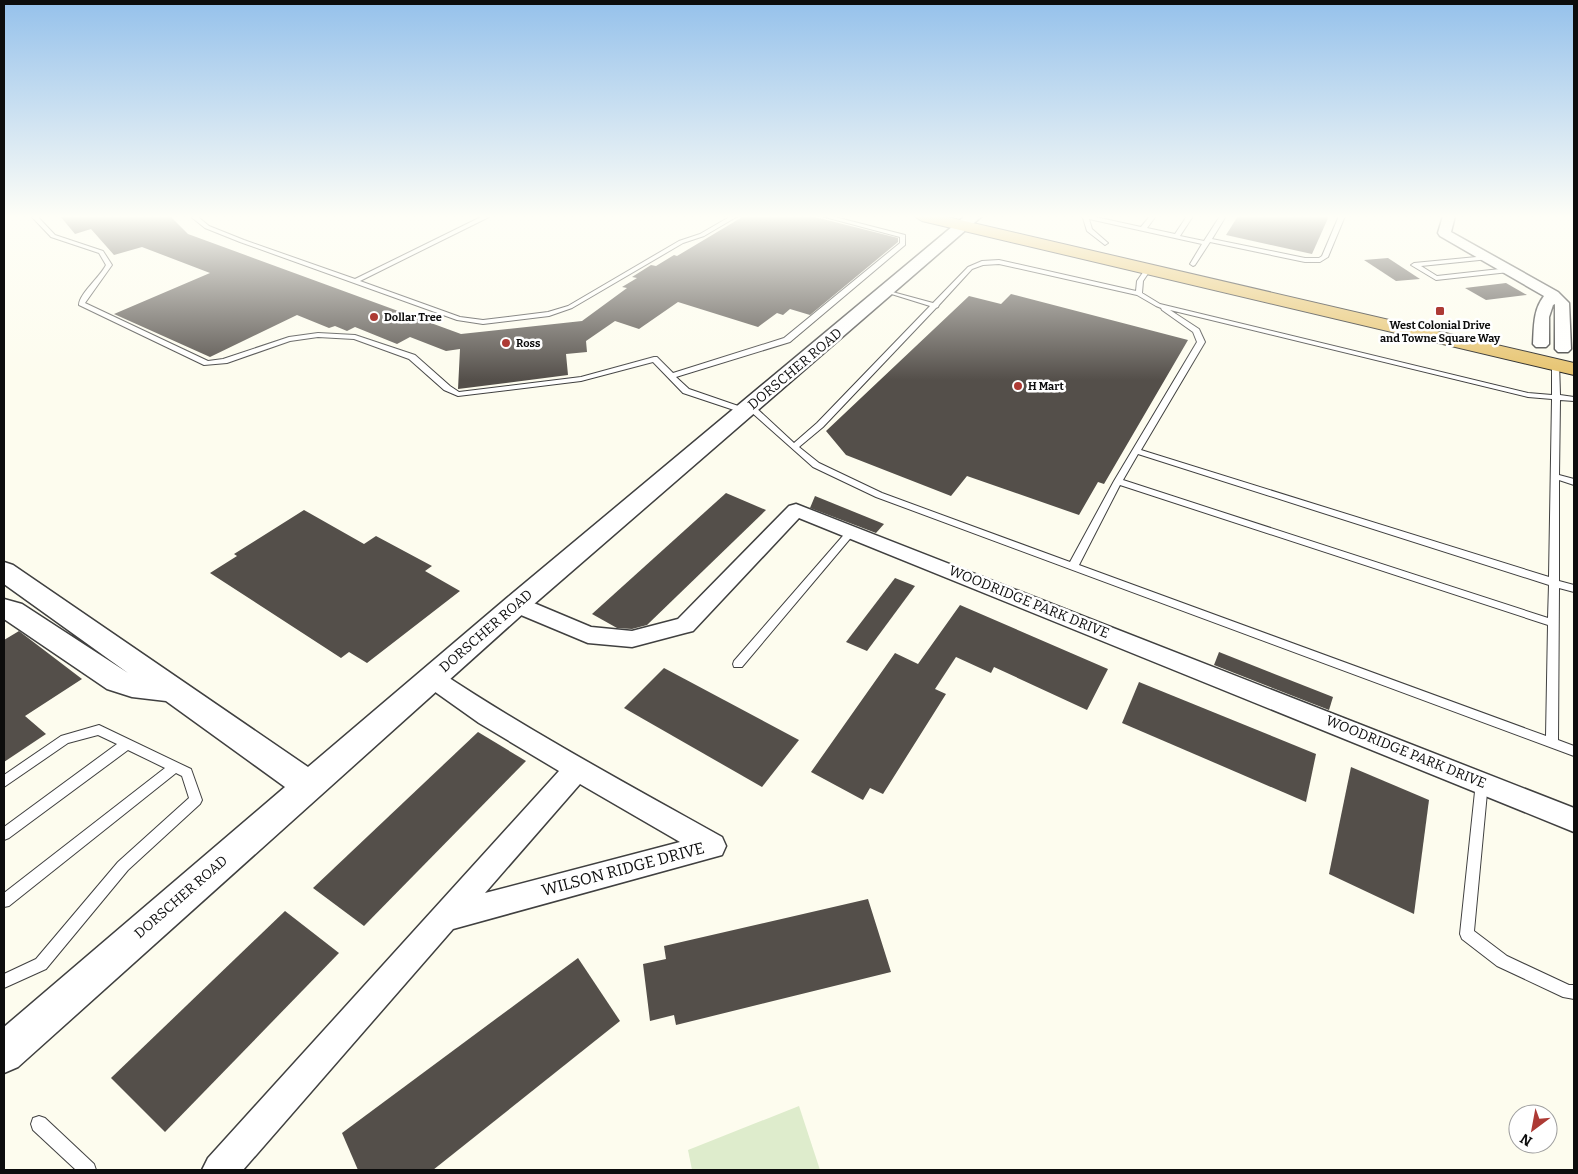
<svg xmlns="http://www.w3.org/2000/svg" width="1578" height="1174" font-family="Bitter,serif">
	<rect width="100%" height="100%" fill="#fdfcee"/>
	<path fill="#deeccc" d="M799,1106L820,1170H692L688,1150Z"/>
	<g fill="#544f4a">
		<path d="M60,216H170L188,234L461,334L582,321L627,288L622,287L637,278L632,277L651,265L656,266L674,255L677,256L744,216H811L898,238V242L810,315L790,309L783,315L777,313L758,327L678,302L639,329L615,321L586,341L587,352L566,354L568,375L458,389L460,349L446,351L410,337L397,344L355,327L347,331L335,326L329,328L297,315L210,357L114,314L210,273L142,247L114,255L91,229L75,234Z"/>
		<path d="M1238,216H1329L1312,254L1226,235Z"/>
		<path d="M1388,258L1420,279L1396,281L1364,260Z"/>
		<path d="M1506,283L1527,295L1486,300L1465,288Z"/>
		<path d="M1011,294L1188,340L1104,484L1098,482L1079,515L967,476L951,496L846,455L826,431L969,296L1001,304Z"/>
		<path d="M726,493L766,510L647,625L632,629L617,628L592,614Z"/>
		<path d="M815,496L884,524L876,533L810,508Z"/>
		<path d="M304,510L364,544L376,536L432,566L425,571L460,591L367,663L349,652L341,658L210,573L237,556L234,554Z"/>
		<path d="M895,578L915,586L867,651L846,642Z"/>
		<path d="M960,605L1108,669L1087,710L994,667L991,673L956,657L935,689L946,694L883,794L870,788L863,800L811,772L895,653L918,664Z"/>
		<path d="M19,631L82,679L25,716L46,734L4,762V640Z"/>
		<path d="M1219,652L1333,697L1329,710L1214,665Z"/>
		<path d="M664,668L799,740L762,787L624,708Z"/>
		<path d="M1139,682L1316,754L1306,802L1122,723Z"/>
		<path d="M478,732L526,761L364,926L313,888Z"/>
		<path d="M1351,767L1429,800L1414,914L1329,874Z"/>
		<path d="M868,899L891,972L676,1025L674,1015L650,1021L643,964L666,959L664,946Z"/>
		<path d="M285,911L339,953L165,1132L111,1078Z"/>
		<path d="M578,958L620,1021L433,1170H358L342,1133Z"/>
	</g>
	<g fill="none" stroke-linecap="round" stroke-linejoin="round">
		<g stroke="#404040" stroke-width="2">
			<g id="service">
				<path d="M31,216H37L55,235L103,251L112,265L85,303L208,361L223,359L289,337L318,333L355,335L415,355L450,386L459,392L581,377L654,357H657L673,373L784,338L900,243V237L821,216H831L905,235V245L790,342L676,377L689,389L747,409V405H753L794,443L817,423L930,306L885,292V290L933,303L968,267L982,261L999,260L1136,291L1137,281L1146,268L1148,267L1151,269L1143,281L1142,293L1160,304L1528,393L1552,395V364L1553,362H1559L1560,395L1574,397V401L1560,400L1559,475L1574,479V485L1559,480V581L1574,585V592L1559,588L1558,740L1574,746V756L876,497L813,467L750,411L746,413H743L683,393L653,362L581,381L458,396L444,390L409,359L354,339L318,337L290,341L227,363L204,365L79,305C79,294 100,277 106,265L99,253L51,237ZM999,264L1137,295L1156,306L1161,308L1162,310L1193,332L1197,342L1114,481L1070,562L882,493L819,463L799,447L823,427L936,308L938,307L939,305L972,269L983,265ZM1170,310L1528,397L1552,399L1549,577L1141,450L1205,342L1199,329ZM1138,454L1549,585L1548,618L1123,480ZM1120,485L1548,625L1546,736L1079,565Z"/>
				<path d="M190,216H197L209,226L244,240L355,279L483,216H491L360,281L460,317L483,320L548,312L568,306L679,241L700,234L731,216H738L704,236L683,243L572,308L549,316L483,324L457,320L240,242L205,228Z"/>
				<path d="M1080,216H1091L1141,227L1150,216H1156L1147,228L1175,234L1187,216H1193L1180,236L1204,241L1220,216H1226L1212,239L1305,258H1319L1322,256L1339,216H1345L1328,257L1320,262H1305L1210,242L1195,265L1193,266L1190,264L1202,244L1089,219L1092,229L1108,243L1105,245L1087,231L1083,218Z"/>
				<path d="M1487,256L1490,258L1489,259L1421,266L1437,276L1509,268L1512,270L1509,272L1436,280L1411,265L1414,263Z"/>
				<path d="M851,529L856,532L854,534L742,667H734L733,664L734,661L848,530Z"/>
				<path d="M99,725L191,769L202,800L200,804L128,870L46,969L4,988V974L36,959L118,862L189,798L182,776L176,773L9,906L4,907V893L165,768L128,750L9,838L4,840V827L117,744L98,735L68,743L4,787V775L61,736Z"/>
				<path d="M1482,777L1486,778L1488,782L1474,931L1507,956L1569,985H1574V999L1563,997L1497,966L1462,939L1460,934L1476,782L1478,778Z"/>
				<path d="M39,1116L45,1118L94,1164L96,1170H76L33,1130L31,1124L33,1118Z"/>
			</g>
		</g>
		<g stroke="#404040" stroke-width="3">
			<g id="minor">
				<path d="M1443,216H1455L1451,232L1558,292L1569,303L1571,349L1568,352H1558L1555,349V304L1553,305L1549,317V344L1546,347H1536L1533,344C1534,327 1533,310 1544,296L1440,236L1438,233Z"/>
				<path d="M796,504L1574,808V832L799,518L693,631L685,633L632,647L588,643L509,610L506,604L509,598L517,596L591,627L632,631L678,619L789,506Z"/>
				<path d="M432,669L440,672C531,732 627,784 722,837L726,846L722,855L453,929L243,1170H202L208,1158L559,771L479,723L424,684L420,678L424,672ZM580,784L680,842L485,893Z"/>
			</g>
		</g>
		<g stroke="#404040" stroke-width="3">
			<path id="tertiary" d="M965,216H982L526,611L18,1067L4,1073V1027L285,787L166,701L132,697L107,689L4,619V599L22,604L128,673L4,584V562L13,565L308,767L508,597Z"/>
		</g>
		<g stroke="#1e1e1e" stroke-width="2">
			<path id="trunk" d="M914,216H943L1574,363V375L922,221Z"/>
		</g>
		<use href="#service" fill="#fff" fill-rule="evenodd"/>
		<use href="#minor" fill="#fff" fill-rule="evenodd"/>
		<use href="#tertiary" fill="#fff" fill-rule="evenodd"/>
		<use href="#trunk" fill="#e6c26c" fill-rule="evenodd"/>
	</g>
	<linearGradient id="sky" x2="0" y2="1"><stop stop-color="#95c1eb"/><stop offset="0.57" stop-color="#fefef7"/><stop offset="1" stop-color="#fefef7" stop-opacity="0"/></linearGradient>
	<rect width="1578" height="380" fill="url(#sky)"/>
	<g fill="#ad3a34" stroke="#fff" stroke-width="2">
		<rect x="1435" y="306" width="10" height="10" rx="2.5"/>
		<circle cx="374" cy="317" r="5"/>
		<circle cx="506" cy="343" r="5"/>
		<circle cx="1018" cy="386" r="5"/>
	</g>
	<g text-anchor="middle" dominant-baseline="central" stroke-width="5" stroke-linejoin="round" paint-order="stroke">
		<g font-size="11" font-weight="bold" fill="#0d0d0d" stroke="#fff" text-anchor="start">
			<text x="384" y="317">Dollar Tree</text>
			<text x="1440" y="325" text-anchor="middle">West Colonial Drive<tspan x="1440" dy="13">and Towne Square Way</tspan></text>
			<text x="516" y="343">Ross</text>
			<text x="1028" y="386">H Mart</text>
		</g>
		<g font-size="14" fill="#0d0d0d" stroke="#fff">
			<text transform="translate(795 369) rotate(-40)">DORSCHER ROAD</text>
			<text transform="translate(1029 602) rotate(22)">WOODRIDGE PARK DRIVE</text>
			<text transform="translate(486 631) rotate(-41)">DORSCHER ROAD</text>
			<text transform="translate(1406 752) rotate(22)">WOODRIDGE PARK DRIVE</text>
			<text transform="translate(181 897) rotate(-41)">DORSCHER ROAD</text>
		</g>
		<g font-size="16" fill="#0d0d0d" stroke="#fff">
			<text transform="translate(623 869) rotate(-15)">WILSON RIDGE DRIVE</text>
		</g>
	</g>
	<rect width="1578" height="1174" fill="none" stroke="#0d0d0d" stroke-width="10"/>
	<g transform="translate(1533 1129) rotate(212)"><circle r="24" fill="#ffffff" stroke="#9e9e9e"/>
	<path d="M0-4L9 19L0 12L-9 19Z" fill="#ad3a34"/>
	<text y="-8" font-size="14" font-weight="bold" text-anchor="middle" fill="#0d0d0d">N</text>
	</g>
</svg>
